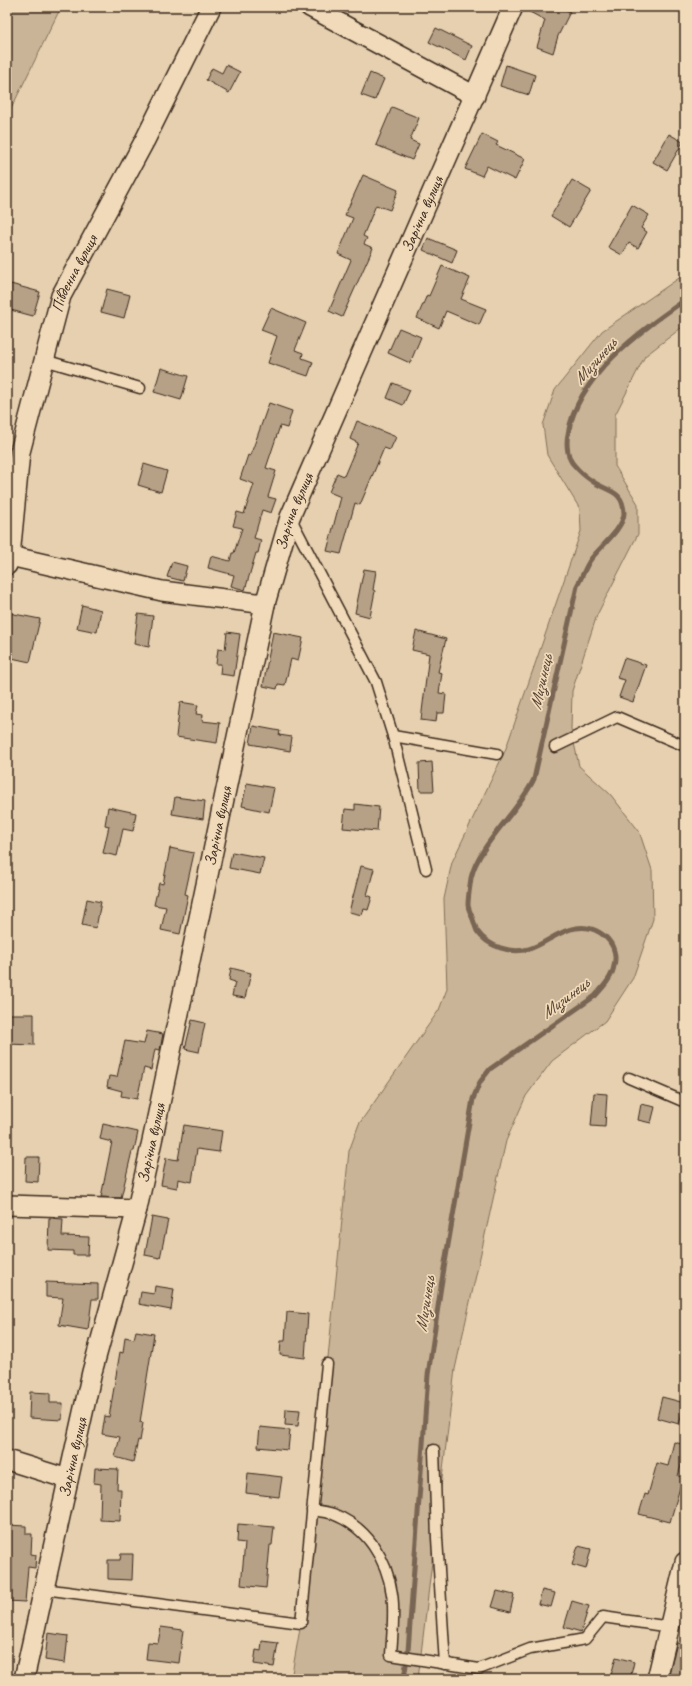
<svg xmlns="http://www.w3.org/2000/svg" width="692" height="1686" font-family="Caveat,sans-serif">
	<rect width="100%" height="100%" fill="#e6d0b0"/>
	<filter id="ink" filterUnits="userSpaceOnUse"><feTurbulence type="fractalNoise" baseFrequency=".025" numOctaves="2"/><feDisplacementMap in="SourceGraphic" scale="8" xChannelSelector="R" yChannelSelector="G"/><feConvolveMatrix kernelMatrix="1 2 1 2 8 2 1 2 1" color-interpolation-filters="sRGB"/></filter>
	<g filter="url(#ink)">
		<g fill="#cab497" stroke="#826f5a">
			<path d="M7,7H61L7,117Z"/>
			<path d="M685,274V325L645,356L615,415V466L638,504V534L597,615L572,691L571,729L579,766L610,794L639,831L652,870L653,919L633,978L605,1021L552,1061L526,1096L506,1141L455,1369L418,1679H291L301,1623L349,1151L359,1124L439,1010L447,989L444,899L452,862L505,751L581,531L580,509L547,455L543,425L555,390L602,331Z"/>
		</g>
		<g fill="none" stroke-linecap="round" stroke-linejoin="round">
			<g stroke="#796552" stroke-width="5">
				<path d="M408,1651L428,1375L441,1286L473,1099L480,1082L490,1069L595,996C603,987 612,978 614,966C620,943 598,924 576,928C559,930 544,945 529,949C511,954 488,947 477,931C475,927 474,921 472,917C471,913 468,909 468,905C468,897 470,886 471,878C478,845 519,811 534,779L577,586C582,578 585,567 591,559C600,547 624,528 624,513C623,489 607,492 592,481C586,477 579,471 574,465C567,458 566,443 568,434C578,375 639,332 685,300"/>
				<path d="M404,1679L406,1665"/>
			</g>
		</g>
		<g fill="#b6a187" stroke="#3b2a1e">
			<path d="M524,7H561L570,12L558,36L553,53L537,47L545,20L524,9Z"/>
			<path d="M436,28L472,46L466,60L429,42Z"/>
			<path d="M226,65L240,72L229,93L206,80L212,68L222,73Z"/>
			<path d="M506,65L535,75L529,95L500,86Z"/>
			<path d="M370,73L384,79L375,100L361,95Z"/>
			<path d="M392,107L419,118L410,140L419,144L412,160L376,145Z"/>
			<path d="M482,134L498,142L496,145L525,159L515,180L487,166L482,176L465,169Z"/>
			<path d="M669,134L683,142L667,170L653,162Z"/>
			<path d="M363,175L398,190L390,210L376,205L363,236L367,238L364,244L373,248L342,317L329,311L351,260L338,254L353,218L345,215Z"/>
			<path d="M572,180L591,191L569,227L551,216Z"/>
			<path d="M632,205L649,215L641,228L647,232L638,248L629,243L622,255L608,247Z"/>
			<path d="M428,238L457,250L452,263L423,250Z"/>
			<path d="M442,266L470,278L461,299L486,309L479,325L446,311L439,328L417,318L427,295L429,296Z"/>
			<path d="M7,283L40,292L33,316L7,309Z"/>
			<path d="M107,289L130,295L124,318L101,312Z"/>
			<path d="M271,308L306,323L295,350L303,353L302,358L313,362L308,376L268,363L277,336L261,330Z"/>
			<path d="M399,328L421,337L410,363L388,353Z"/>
			<path d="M161,368L188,376L181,400L154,392Z"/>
			<path d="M393,383L410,390L403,405L387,398Z"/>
			<path d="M269,403L292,411L287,428L280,426L266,468L276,471L268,497L276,499L271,513L262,510L254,538L261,540L258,553H256L245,590L231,586L234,575L208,568L211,556L230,561L232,553H234L242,528L233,526L237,512L244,514L254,484L240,479L248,455L250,456L256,440Z"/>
			<path d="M357,421L396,437L390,450L384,448L360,505L355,503L341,554L327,551L341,497L329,492L337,473L344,476L358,443L350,439Z"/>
			<path d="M144,464L167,471L161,492L138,485Z"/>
			<path d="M172,562L187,566L183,581L167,577Z"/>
			<path d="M364,569L376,571L373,590L375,591L370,617L355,613Z"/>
			<path d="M82,605L101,610L97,632L77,628Z"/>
			<path d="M9,613L40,619L30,662L7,657V621Z"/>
			<path d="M138,614L153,616L149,647L134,644Z"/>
			<path d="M416,631L446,639L438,672L442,673L439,693L446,694L444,713H437L436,722L421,720L429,654L412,650Z"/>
			<path d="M227,632L240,634L234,676L220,674L221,664H216L218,649L225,650Z"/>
			<path d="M273,632L303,638L298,661L291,659L285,685L278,684L277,689L263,686Z"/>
			<path d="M624,658L646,665L633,702L619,697L625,680L617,678Z"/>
			<path d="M180,702L198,705L196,714L203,715L202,721L220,723L217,743L176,737Z"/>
			<path d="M253,726L280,731L279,735L292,737L290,751L250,744Z"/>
			<path d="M432,762L434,791H420L419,763Z"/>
			<path d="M247,783L274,788L269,812L242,806Z"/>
			<path d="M175,797L205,801L203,819L172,814Z"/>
			<path d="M355,804L379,807L377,831L343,828L345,809L355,810Z"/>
			<path d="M108,807L136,813L133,831L123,829L117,856L103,853L109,826L105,825Z"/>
			<path d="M170,848L194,853L185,894L188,895L180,934L161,930L166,907L154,905L159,883L163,884Z"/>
			<path d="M232,852L264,858L260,874L229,868Z"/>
			<path d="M361,866L374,869L367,895L372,897L368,910L364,909L362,915L349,912Z"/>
			<path d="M87,899L101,902L96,928L82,925Z"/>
			<path d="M231,968L251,973L245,998L232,996L235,982L229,980Z"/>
			<path d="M7,1014H34V1045L7,1044Z"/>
			<path d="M192,1020L205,1023L199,1052L185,1049Z"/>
			<path d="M147,1031L163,1034L160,1050L155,1049L151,1070L144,1068L137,1099L121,1096L122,1091L107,1087L109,1076L117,1077L125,1041L144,1044Z"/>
			<path d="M594,1093L607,1094L605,1127L591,1126Z"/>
			<path d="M641,1104L655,1107L651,1123L638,1120Z"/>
			<path d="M103,1124L138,1132L134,1151H132L121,1198L101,1197L112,1142L100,1139Z"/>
			<path d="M184,1125L222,1131L219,1152L197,1149L192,1182L178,1179L177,1188L161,1185L166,1158L178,1160Z"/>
			<path d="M26,1157H39L38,1182L25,1181Z"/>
			<path d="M152,1217L168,1220L160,1258L145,1255Z"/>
			<path d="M49,1218L63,1219L62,1236L89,1237L88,1255H73V1251L48,1250Z"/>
			<path d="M46,1282L98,1284V1299H92L88,1330L59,1325L63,1298L46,1297Z"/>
			<path d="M155,1286L174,1289L171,1310L139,1304L141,1292L154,1294Z"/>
			<path d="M287,1312L308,1314L305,1358L280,1355L281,1341H285Z"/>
			<path d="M136,1331L154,1334L140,1422L143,1423L140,1441L138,1440L133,1462L115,1457L120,1437L102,1434L105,1416L109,1417L120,1352L123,1353L125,1337L134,1339Z"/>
			<path d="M30,1392L50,1393V1403H63L62,1420L29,1418Z"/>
			<path d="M662,1397L685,1403L679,1424L657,1418Z"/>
			<path d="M286,1409L300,1410L298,1426L285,1425Z"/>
			<path d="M260,1427L290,1430L288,1450L258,1447Z"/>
			<path d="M674,1442L685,1445V1452L678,1476L683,1477L670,1522L639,1514L645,1494L648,1495L657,1463L668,1466Z"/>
			<path d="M95,1468L118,1469L117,1489H121L120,1521L100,1520L101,1484L94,1483Z"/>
			<path d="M248,1473L282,1477L279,1497L246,1493Z"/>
			<path d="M238,1524L274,1527L272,1545H270L266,1588L241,1585L245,1543L237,1542Z"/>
			<path d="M7,1525L26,1526V1534H32L31,1554L36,1555L35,1568L28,1567L25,1602L7,1601Z"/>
			<path d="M578,1546L591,1549L586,1569L572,1565Z"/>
			<path d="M121,1554H133L132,1580L108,1579V1560H120Z"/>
			<path d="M542,1590L555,1593L551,1607L538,1604Z"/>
			<path d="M497,1591L514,1595L510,1612L492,1607Z"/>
			<path d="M572,1601L589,1606L581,1632L564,1627Z"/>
			<path d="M161,1627L183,1630L179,1663L146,1659L148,1642L158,1643Z"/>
			<path d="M48,1633L68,1636L65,1663L45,1660Z"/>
			<path d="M262,1641L278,1643L274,1667L254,1664L256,1650L261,1651Z"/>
			<path d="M677,1643L685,1644V1678L669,1675Z"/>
			<path d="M616,1657L634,1662L630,1679H610Z"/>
		</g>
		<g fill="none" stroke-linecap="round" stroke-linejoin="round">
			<g stroke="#3b2a1e" stroke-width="13">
				<g id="lane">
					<path d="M44,360L140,388"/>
					<path d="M290,517L376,682L393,736L426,869"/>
					<path d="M393,736L497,754"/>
					<path d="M555,747L617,717L685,746"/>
					<path d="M629,1078L685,1102"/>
					<path d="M434,1450L437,1538L445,1664"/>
					<path d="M312,1510C319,1511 327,1512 333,1514C367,1527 387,1559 392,1594C395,1612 392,1637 391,1655L479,1669L530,1649L585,1639L603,1617L670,1627"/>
					<path d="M44,1589L301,1623L327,1364"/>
				</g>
			</g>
			<g stroke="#3b2a1e" stroke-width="22">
				<g id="street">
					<path d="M310,7L475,96"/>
					<path d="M10,556L162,591L265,604"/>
					<path id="s1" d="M7,565L10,556L20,452L61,296L145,140L211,7"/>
					<path d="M7,1205L137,1209"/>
					<path d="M7,1460L68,1479"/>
					<path id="s2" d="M24,1679L92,1372L137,1209L154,1132L265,604L290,517L513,7"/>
					<path d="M657,1679L685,1562"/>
				</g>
			</g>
			<use href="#lane" stroke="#f1dab9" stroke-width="10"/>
			<use href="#street" stroke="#f1dab9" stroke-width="19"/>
		</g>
	</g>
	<g text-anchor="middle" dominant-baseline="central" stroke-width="3.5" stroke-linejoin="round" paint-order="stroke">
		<g font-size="16" fill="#3b2a1e" stroke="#f1dab9">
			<text stroke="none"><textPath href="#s2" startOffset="1523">Зарічна вулиця</textPath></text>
			<text stroke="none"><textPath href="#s1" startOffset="301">Південна вулиця</textPath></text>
			<text stroke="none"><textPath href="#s2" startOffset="1199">Зарічна вулиця</textPath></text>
			<text stroke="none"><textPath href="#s2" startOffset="875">Зарічна вулиця</textPath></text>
			<text stroke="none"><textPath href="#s2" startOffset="551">Зарічна вулиця</textPath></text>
			<text stroke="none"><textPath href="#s2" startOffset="227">Зарічна вулиця</textPath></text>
		</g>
		<g font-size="17" font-style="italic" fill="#554334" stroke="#f1dab9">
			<text transform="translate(595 361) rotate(-48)">Мизинець</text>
			<text transform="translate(541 682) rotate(-77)">Мизинець</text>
			<text transform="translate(565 998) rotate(-37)">Мизинець</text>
			<text transform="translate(425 1304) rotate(-81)">Мизинець</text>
		</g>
	</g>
	<rect width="692" height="1686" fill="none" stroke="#f1dab9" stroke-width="24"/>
	<rect x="12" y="12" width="668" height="1662" fill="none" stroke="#3b2a1e" stroke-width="1.5" filter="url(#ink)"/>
</svg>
